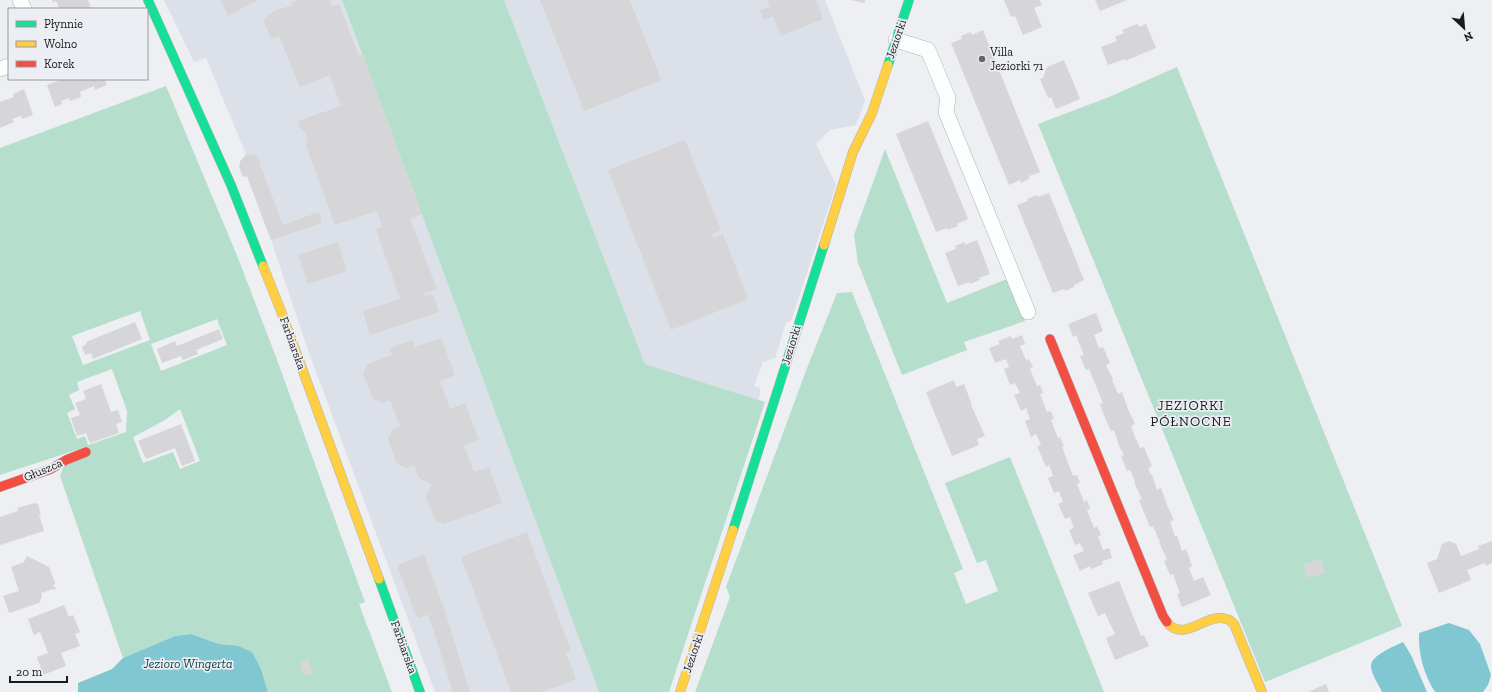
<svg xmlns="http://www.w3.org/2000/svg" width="1492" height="692" font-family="'Zilla Slab',serif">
	<rect width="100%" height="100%" fill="#edeff2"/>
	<g fill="#dce0e8">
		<path d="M164,0H342L407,174L599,692H435L309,353L271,240L247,176L243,177L240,169V162L246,154L206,58L194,62Z"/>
		<path d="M504,0H825L865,100L856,125L830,130L816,144L836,185L791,321L786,323L775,358L763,362L754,386L760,388V395L758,400L645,364Z"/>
	</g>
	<g fill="#b5decd" fill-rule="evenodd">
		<path d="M342,0H504L645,364L765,402L669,692H599L407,174Z"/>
		<path d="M1177,67L1402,626L1265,682L1038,124L1109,97Z"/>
		<path d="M166,86L238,258L276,357L365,602L359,604L392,692H268L261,669L227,645L219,644L191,634L175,636L123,658L60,476L64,466L85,447L0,475V148ZM140,311L150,340L83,365L72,336ZM217,319L227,345L161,371L151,344ZM112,369L127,411L126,432L88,445L85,436L77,439L67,413L75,409L69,395L79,390L77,382ZM180,409L200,461L180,469L173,452L143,463L133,437L165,420Z"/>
		<path d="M885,149L947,303L1007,279L1025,321L964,342L967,350L902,375L858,263L854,235Z"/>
		<path d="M852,292L963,569L954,573L966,604L998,591L986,560L977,563L945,483L1010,457L1104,692H695L730,597L726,587L807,368L837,293Z"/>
	</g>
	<g fill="#80c7d1">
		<path d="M1449,623L1469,630L1480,644L1491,675L1488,685L1483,692H1435C1424,675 1418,653 1419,633Z"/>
		<path d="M191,634L219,644L238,646L252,652L261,669L268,692H78V683L112,669L123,658L175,636Z"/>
		<path d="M1403,642L1411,655L1427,692H1382C1379,685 1371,674 1371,666C1371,655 1395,646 1403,642Z"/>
	</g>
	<g fill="#d6d5d7">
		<path d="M52,0H88L91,8L94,7L95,9H60L56,1L53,3Z"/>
		<path d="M221,0H258L228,16Z"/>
		<path d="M298,0H330L332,6L339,4L359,56L362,54L422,214L410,219L437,289L424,293L425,296L433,294L439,312L370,335L363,311L400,299L376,229L382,227L377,211L335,225L306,145L308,141L305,132L301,130L298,121L341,106L330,75L300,87L279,36L271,39L264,21L266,17L274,11L293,5L292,2Z"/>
		<path d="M540,0H630L661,80L584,111Z"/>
		<path d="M767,0H816L823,19L781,36L773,16L764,20L760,10L770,7Z"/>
		<path d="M851,0H865V3Z"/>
		<path d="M1004,0H1040L1042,5L1034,8L1042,27L1023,35L1015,16L1011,17Z"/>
		<path d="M1095,0H1127L1100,11Z"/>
		<path d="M1137,24L1139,27L1146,24L1156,48L1125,61V59L1108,65L1101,47L1117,41L1115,37L1124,33L1122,30Z"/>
		<path d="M983,30L1040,172L1029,176L1030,178L1021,183L1020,180L1009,185L951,43L962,39L961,36L971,32L972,35Z"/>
		<path d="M1064,60L1080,99L1056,109L1051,97L1048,98L1040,79L1043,78L1047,67Z"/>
		<path d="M62,79H104L107,85L95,90L94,86L80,92L81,97L70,101L69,98L61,101L62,104L55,107L47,85Z"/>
		<path d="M24,89L33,115L22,119L21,116L12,119L14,122L0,128V102L14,97L13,94Z"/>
		<path d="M928,121L968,219L957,224L958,226L948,230L947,228L936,232L896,134Z"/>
		<path d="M685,140L721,230L712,234L714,238L723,234L748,299L671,330L608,170Z"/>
		<path d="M247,154L255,155L261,161L259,162L283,225L319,212L322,223L271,240L247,176L243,177L240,169L239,166L241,160Z"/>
		<path d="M1049,193L1084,280L1074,285V287L1065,291L1064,289L1053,293L1017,205L1028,201L1027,199L1037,195L1038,197Z"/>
		<path d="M977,240L990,274L979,278L980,280L970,284L969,282L958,286L945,253L956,249L955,246L965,242V245Z"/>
		<path d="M338,242L347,271L308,284L298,255Z"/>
		<path d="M1096,313L1103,331L1094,335L1099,348L1103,347L1110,363L1106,365L1113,379L1112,380L1118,394L1122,392L1128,409L1135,424L1131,426L1136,440L1138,441H1137L1140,448L1144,447L1152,466L1148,468L1151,475L1152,474L1157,490L1161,488L1167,505L1174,520L1170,522L1175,536H1177L1182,551L1186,549L1192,566L1189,568L1194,581L1203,577L1211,595L1182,607L1177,594L1180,593L1173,574L1170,575L1164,561L1167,560L1160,544H1159L1160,542L1153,526L1150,527L1139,500L1142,499L1134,482L1135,481L1130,470L1127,471L1121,456L1124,455L1119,446L1114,430L1111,431L1105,418L1100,404L1103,403L1089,369L1086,370L1080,356L1084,355L1076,335L1073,337L1068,324Z"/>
		<path d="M135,322L142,339L93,359L91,353L85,355L82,347L87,344L86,342Z"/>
		<path d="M219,329L223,339L196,350L198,354L183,360L181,356L162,363L157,349L175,341L177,346Z"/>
		<path d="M1022,335L1025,344L1020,346L1026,360L1029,359L1033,367L1030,369L1037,386L1040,385L1043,393L1040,394L1047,412L1051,411L1054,419L1051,420L1058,438L1060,437L1064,446L1062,447L1073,476L1077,475L1080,483L1077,484L1084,502L1087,500L1090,509L1087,510L1094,528L1097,526L1101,535L1098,536L1103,550L1109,548L1112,558L1102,561L1103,564L1091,569L1090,566L1080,571L1073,555L1084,551L1080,543L1075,545L1069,530L1074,528L1070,517L1065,519L1058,504L1063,502L1059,491L1054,493L1048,478L1053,476L1049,465L1046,467L1037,446L1041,445L1036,434L1031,437L1025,421L1030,419L1026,408L1021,411L1014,395L1020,393L1015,383L1010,385L1004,369L1009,367L1006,359L995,363L989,348L1000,344L998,341L1011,336L1012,339Z"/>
		<path d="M441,338L455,375L440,381L450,409L465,403L479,440L464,446L474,472L489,467L502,503L444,524L435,520L426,497L432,484L419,478L414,465L406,468L397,464L388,439L392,430L400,426L390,400L382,403L373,399L363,373L368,364L392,355L390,348L412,340L415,347Z"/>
		<path d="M954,380L956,387L964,384L972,405H971L985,436L977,439L979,445L952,456L926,392Z"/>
		<path d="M101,384L111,412L118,410L122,422L116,424L119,433L90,443L86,433L77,436L71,418L80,415L75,403L86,399L83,391Z"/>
		<path d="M181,424L195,461L182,466L175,448L146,459L138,441Z"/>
		<path d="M35,503L38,504L41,515H39L44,531L0,545V517L18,511L17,508Z"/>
		<path d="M527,532L571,651L566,653L576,679L542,692H511L461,557Z"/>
		<path d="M1449,541L1456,544L1461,556L1479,549L1478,546L1492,541V563L1486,566L1485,563L1467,570L1471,580L1439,593L1427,563L1437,559L1442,544Z"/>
		<path d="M424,555L444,608L470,692H453L428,614L420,618L416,616L398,568L400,564Z"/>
		<path d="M27,556L49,567L55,583L53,586L56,588L55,590L53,589L41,593L42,596L39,603L9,613L3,596L19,591L11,567L24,562Z"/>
		<path d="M1321,559L1325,573L1307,578L1303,564Z"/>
		<path d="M1119,581L1141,636L1144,635L1149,646L1115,660L1106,638L1115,634L1105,613L1098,616L1088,593Z"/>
		<path d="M64,605L69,617L73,615L80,632L75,634L80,646L61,653L66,666L43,675L37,657L48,653L40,632L34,635L28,619Z"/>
		<path d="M308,659L313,673L304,676L299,662Z"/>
		<path d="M1326,684L1329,692H1308Z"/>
	</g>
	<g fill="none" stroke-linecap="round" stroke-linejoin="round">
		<g stroke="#b1b2b4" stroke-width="16">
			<g id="street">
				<path d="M20,0L24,9"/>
				<path d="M896,40L928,50L948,98L946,112L1028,312"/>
				<path d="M0,69L9,66"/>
			</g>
		</g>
		<g stroke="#b1b2b4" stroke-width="10">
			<g id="fast">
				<path d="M148,0L231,185L263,266"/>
				<path d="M888,65L909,0"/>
				<path d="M733,530L824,245"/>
				<path d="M379,579L420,692"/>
			</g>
		</g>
		<g stroke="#b1b2b4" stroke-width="10">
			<g id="slow">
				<path d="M824,245L853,152L872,113L888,65"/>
				<path d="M263,266L281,311L379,579"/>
				<path d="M1167,622C1183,644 1207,612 1226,619C1229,619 1232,622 1234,624L1262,692"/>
				<path d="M680,692L733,530"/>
			</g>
		</g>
		<g stroke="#b1b2b4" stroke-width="10">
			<g id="jam">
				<path d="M1050,339L1163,616L1167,622"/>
				<path d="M0,487L51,469L66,460L86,452"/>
			</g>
		</g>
		<use href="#street" stroke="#fcfdfd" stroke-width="15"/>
		<use href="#fast" stroke="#16e098" stroke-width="9"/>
		<use href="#slow" stroke="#ffcf43" stroke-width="9"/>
		<use href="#jam" stroke="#f24e42" stroke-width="9"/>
	</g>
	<circle fill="#646568" stroke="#eceef3" stroke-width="1.5" cx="982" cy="59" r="4"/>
	<g text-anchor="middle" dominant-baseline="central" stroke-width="3.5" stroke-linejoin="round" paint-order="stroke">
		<g font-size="12" fill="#1a1b1d" stroke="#eceef3">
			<text transform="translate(896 39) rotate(-71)">Jeziorki</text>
			<text transform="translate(293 343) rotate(70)">Farbiarska</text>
			<text transform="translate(791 345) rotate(-73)">Jeziorki</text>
			<text transform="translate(43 470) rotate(-23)">Głuszca</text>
			<text transform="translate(404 647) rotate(70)">Farbiarska</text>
			<text transform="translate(693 653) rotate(-71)">Jeziorki</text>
		</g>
		<g font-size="12" fill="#1a1b1d" stroke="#eceef3" text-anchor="start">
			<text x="990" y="52">Villa<tspan x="990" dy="14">Jeziorki 71</tspan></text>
		</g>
		<g font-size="13" font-style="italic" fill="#164349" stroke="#eceef3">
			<text x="188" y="663">Jezioro Wingerta</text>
		</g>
		<g font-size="14" letter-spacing="1" fill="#1a1b1d" stroke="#eceef3">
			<text x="1191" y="405">JEZIORKI<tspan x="1191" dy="16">PÓŁNOCNE</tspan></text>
		</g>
	</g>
	<rect x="8" y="8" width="140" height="72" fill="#eceef3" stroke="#989a9d"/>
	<rect x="16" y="21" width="20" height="6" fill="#16e098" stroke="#989a9d"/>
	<text x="44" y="28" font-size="12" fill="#1a1b1d">Płynnie</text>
	<rect x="16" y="41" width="20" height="6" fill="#ffcf43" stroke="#989a9d"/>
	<text x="44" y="48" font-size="12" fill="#1a1b1d">Wolno</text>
	<rect x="16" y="61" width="20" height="6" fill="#f24e42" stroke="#989a9d"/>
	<text x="44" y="68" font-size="12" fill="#1a1b1d">Korek</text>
	<g transform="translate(1464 28) rotate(154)" stroke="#eceef3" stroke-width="3" paint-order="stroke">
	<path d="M0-3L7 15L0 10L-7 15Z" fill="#1a1b1d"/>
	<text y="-6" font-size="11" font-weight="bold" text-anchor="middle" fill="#1a1b1d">N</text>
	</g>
	<path d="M10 676v6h57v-6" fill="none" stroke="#1a1b1d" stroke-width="2"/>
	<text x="16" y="676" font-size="12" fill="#1a1b1d" stroke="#eceef3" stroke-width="3" paint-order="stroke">20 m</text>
</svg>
